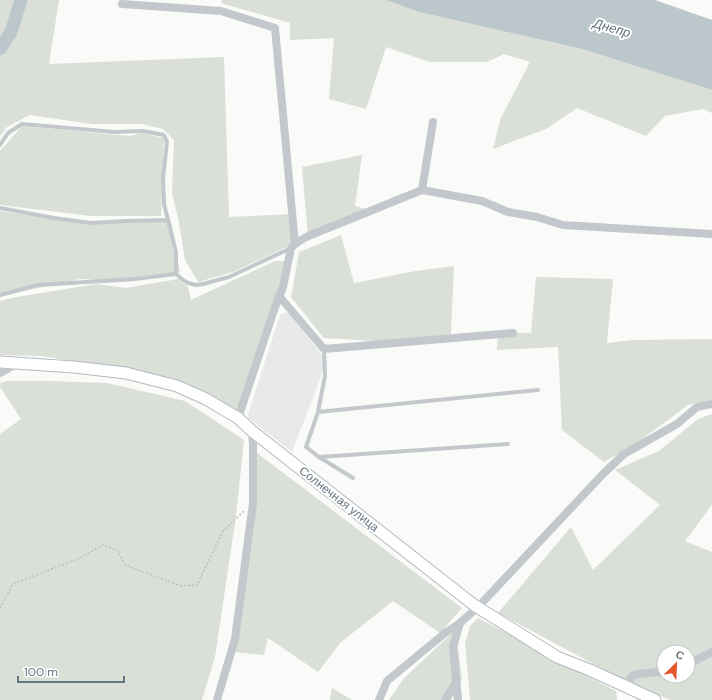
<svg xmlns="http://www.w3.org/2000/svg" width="712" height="700" font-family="'DM Sans',sans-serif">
	<rect width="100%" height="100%" fill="#fafaf8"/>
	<path fill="#e8e9e9" d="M288,312L327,361L292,452L247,417L280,315Z"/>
	<g fill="#dadfd7" fill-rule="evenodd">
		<path d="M0,0H59L49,64L224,57L229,217L293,214L295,243L233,272L198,282L185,260L178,217L172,194L174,140L163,129L141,124H91L30,115L7,127L0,136Z"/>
		<path d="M222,0H386L419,12L582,49L712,90V113L703,109L665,116L646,136L577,108L546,129L493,149L500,120L530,62L504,54L487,62H429L386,47L366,109L329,99L334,38L290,40V23L221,3Z"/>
		<path d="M22,126L130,136L142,133L164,138L161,216H91L0,205V151Z"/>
		<path d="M362,155L355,206L366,209L308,236L302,167Z"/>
		<path d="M0,211L89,224L171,221L180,272L125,281L80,279L0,296Z"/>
		<path d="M341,235L354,283L416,271L454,266L451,334L391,342L324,338L291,297L299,252Z"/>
		<path d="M275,261H285L278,296L238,411L198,388L132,371L42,356L0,355V301L17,297L96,284L126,288L178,279L188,287L191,300Z"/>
		<path d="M536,277L613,279L607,343L633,340L712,339V400L688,405L634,445L604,462L562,430L558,347L497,350L498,333H531Z"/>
		<path d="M7,381H48L107,383L185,401L244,440L236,516L215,657L202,700H0V434L21,419L0,387V383Z"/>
		<path d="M712,414V505L685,541L712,552V700H670L616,676L498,613L571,527L593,570L660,505L615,470L659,451L698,419ZM664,652H688V676H664Z"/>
		<path d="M257,453L462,608L440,633L393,601L340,643L318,672L268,638L264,655L233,652Z"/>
		<path d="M478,618L616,691L617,700H470L465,644L470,626Z"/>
		<path d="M465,620L457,640L462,679L451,700H389L404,678L430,654Z"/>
		<path d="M332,688L352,700H330Z"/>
	</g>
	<path fill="#bbc7cb" d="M386,0H655L712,20V90L582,49L419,12Z"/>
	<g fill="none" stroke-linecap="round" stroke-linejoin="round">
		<path stroke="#bbc7cb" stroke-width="13" d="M0,49L11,32L21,0"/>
		<g stroke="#b3babf" stroke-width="13">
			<path id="secondary" d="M0,362L74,367L126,373L177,386L206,399L238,418L252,431L474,605L557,657L590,670L655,700"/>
		</g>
		<path stroke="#bbbfc2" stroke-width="1.5" stroke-dasharray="2 2" stroke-linecap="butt" d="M0,608L13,584L80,558L103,545L117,550L125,565L181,586L197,585L223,531L244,511"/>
		<g stroke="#c3c8cc" stroke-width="4">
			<path d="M0,145L8,133L22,124L115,132L143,131L164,135L167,142L163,178L164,204L168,220"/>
			<path d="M0,208L54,218L91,223L126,221L168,220L176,252V274"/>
			<path d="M0,295L38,285L135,279L176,274L183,280L188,283L196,285L203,284L229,277L291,248"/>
			<path d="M324,349L325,376L318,412L538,390"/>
			<path d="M318,412L306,447L319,457L353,478"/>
			<path d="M319,457L508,444"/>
		</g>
		<g stroke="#c3c8cc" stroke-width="8">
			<path d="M122,4L221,11L275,28L295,244"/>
			<path d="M422,190L433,122"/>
			<path d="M279,296L324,349L513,333"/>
			<path d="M0,373L18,363"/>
			<path d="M238,418L274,310L283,287L291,248L295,244L306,237L422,190L482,201L508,212L537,217L563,225L712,234"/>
			<path d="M688,666L698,659L712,652"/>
			<path d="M625,687L633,675L655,672L664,673"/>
			<path d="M217,700L235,639L253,503V445L252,431"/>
			<path d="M379,700L387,681L445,633L460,623"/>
			<path d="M445,700L457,681"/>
			<path d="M458,700L453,647L460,623L478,607L603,474L624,454L677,424L697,407L712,404"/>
		</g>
		<use href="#secondary" stroke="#fff" stroke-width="11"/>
	</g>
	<g text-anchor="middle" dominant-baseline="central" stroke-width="4" stroke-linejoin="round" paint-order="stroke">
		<g font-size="12" fill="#657683" stroke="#fff">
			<text transform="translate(339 499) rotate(38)">Солнечная улица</text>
		</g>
		<g font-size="13" font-style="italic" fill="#60757c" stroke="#fff">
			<text transform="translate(612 28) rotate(16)">Днепр</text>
		</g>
	</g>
	<g transform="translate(676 664) rotate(24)"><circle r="19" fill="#ffffff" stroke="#c1c8cd"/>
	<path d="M0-3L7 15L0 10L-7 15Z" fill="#e4572e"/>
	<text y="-6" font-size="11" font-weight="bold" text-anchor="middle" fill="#657683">С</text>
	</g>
	<path d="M18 676v6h106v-6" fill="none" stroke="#657683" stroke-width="2"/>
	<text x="24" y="676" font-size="12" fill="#657683" stroke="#ffffff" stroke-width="3" paint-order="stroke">100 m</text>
</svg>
